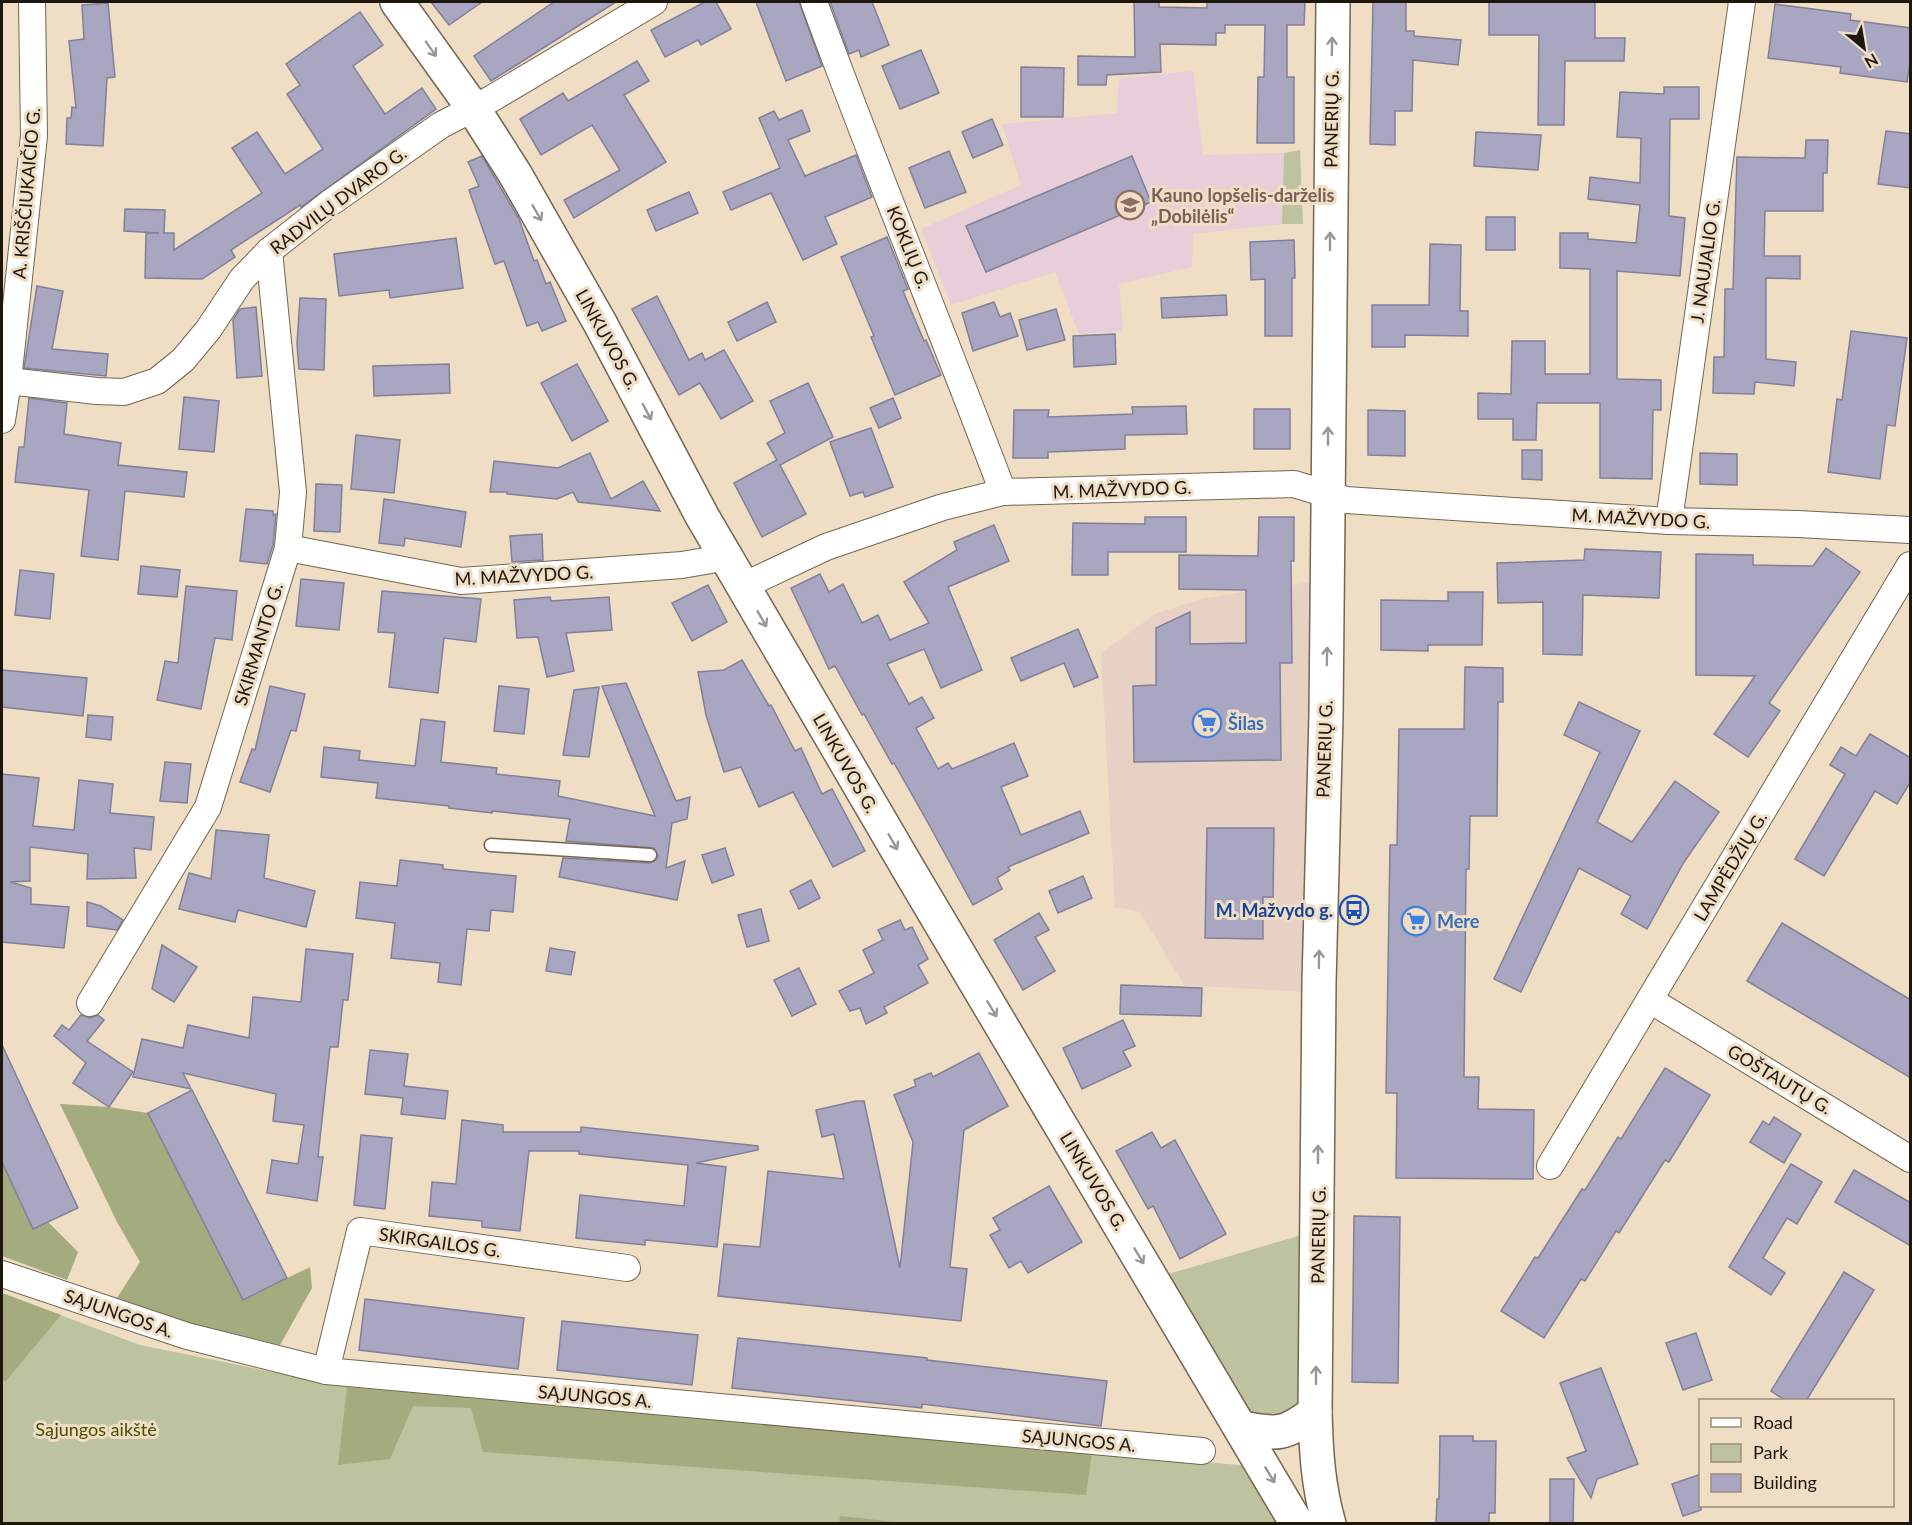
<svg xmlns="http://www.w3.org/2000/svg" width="1912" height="1525" font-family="Lato,sans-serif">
	<rect width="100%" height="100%" fill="#efddc4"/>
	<path fill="#e7d1c5" d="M1311,582L1305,992L1184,985L1140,912L1115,907L1101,653L1157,613L1205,598Z"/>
	<path fill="#e7ced8" d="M1193,71L1203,155L1284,153L1282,224L1193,234L1192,267L1119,284L1123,331L1079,334L1055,272L951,305L921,229L1021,185L1002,124L1117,113L1119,78Z"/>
	<g fill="#bdc29f">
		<path d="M1300,150L1303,224H1282L1284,153Z"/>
		<path d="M1302,1235L1300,1403L1293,1416L1250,1415L1165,1275Z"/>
		<path d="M2,1293L140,1345L347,1387L1250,1466L1285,1523H2Z"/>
	</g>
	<g fill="#a4ab7f">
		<path d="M60,1104L109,1107L148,1113L243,1300L310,1267L312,1288L280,1345L177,1320L117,1298L140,1262L117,1222Z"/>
		<path d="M2,1162L33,1229L48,1222L78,1252L67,1280L2,1256Z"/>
		<path d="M2,1293L61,1315L6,1381L2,1380Z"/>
		<path d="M347,1387L1092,1452L1086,1495L483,1452L471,1408L413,1406L390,1459L338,1465Z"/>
		<path d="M840,1516L905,1523H839Z"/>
	</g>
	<g fill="#a8a6c1" stroke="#818099" stroke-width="1.5">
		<path d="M431,2H482L449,25Z"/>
		<path d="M554,2H616L491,81L474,56Z"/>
		<path d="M705,2H716L731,29L701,45L698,40L665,57L651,30Z"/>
		<path d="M756,2H799L822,66L786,81Z"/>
		<path d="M830,2H872L889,45L861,57L859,50L849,54Z"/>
		<path d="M1134,2H1159V7L1207,8V2H1305L1304,25H1287V77H1294V143H1257L1258,77H1264L1265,25H1225V33H1216V45L1160,44L1161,72L1107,75L1106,85H1078V56L1135,57Z"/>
		<path d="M1373,2H1406V31H1414V36L1461,40L1458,65L1413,60L1412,111H1395V145L1370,144Z"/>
		<path d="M1489,2H1595V38H1625L1624,61H1565L1564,125H1538L1539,35H1489Z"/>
		<path d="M108,3L115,77L107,78L103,146L66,144L67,118H71L72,107L76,108L69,41L84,39L82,5Z"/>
		<path d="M1775,4L1851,14L1850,20L1911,28V56L1907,82L1840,73L1841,67L1768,58Z"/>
		<path d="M360,12L383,45L353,66L385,114L422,88L436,109L301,207L300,205L231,250L235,257L202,279L145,278L146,233H159L124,231L125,209L165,210L164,233H174V250L262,193L232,148L257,132L285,174L323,149L287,94L300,85L286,64Z"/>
		<path d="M921,50L939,93L900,109L882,66Z"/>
		<path d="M637,61L649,81L624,95L666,162L574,218L564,200L620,170L592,125L541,155L520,119L563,93L568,101Z"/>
		<path d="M1021,67L1064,68L1063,117H1021Z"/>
		<path d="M1664,87H1699V119H1670L1669,216L1685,218L1680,276L1617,271V379L1661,380V410H1653L1652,479L1600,478V403H1537L1536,440H1513V419H1478V393L1511,394L1512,341H1545V374H1590V269L1560,268V233H1588V239L1636,243L1640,205L1588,199L1590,177L1640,183L1641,138L1617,137L1620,92L1664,94Z"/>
		<path d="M802,110L810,131L788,140L805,176L856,155L872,197L825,217L837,244L803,260L771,193L731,210L723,192L780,168L759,118L774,111L779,120Z"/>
		<path d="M992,119L1003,145L973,158L962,132Z"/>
		<path d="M1886,131L1911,134V188L1878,184Z"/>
		<path d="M1476,132L1541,135L1538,170L1474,166Z"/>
		<path d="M1806,140H1828L1827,173H1823V211H1765L1764,256H1800V279L1766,278V359L1796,362L1794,386L1755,382L1754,394L1713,393L1714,357H1724L1725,289H1733L1737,157L1805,158Z"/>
		<path d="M949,151L966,192L925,208L909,168Z"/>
		<path d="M482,156L519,219L534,261L537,260L546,284L550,282L566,321L542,331L538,322L527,326L504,261L495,264L469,190L479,186L468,162Z"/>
		<path d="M1132,156L1151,202L986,272L966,226Z"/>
		<path d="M689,192L698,213L656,231L647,210Z"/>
		<rect x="1486" y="217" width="29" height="33"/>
		<path d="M887,237L908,289L903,291L924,341L926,340L941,375L895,395L871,337L874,336L841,257Z"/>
		<path d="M456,238L463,288L390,298L389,290L339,296L334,254Z"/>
		<path d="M1294,240L1295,278H1292V336H1265V279L1251,280L1250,242Z"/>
		<path d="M1430,244L1461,245L1460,311H1468V336L1405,335V347H1372V305H1429Z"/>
		<path d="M37,286L63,291L52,349L108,354L106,376L24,368Z"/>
		<path d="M1226,295L1227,315L1162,318L1161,298Z"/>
		<path d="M657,296L689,360L702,353L705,360L724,350L753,401L721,419L700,383L679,395L632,309Z"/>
		<path d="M300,298L326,299L324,370L299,369L297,344Z"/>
		<path d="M767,302L776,322L737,341L728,322Z"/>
		<path d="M994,302L1000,317L1010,313L1018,336L973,351L962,313Z"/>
		<path d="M256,307L262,376L237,378L233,320L240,309Z"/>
		<path d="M1056,309L1065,340L1027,350L1019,320Z"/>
		<path d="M1851,331L1907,338L1895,426L1887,425L1880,479L1828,472L1837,399L1842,400Z"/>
		<path d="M1115,334L1116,364L1074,367L1073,336Z"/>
		<path d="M449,364L450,393L374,396L373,366Z"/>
		<path d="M577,364L608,421L572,441L541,383Z"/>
		<path d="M808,383L833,437L780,465L806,514L762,537L734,483L777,460L767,443L785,433L770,401Z"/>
		<path d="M184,397L219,401L214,452L179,449Z"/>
		<path d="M29,398L67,403L64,434L121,443L118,465L187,472L184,497L125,491L118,560L81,556L89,490L15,482L19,447H24Z"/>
		<path d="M893,398L901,418L879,428L870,408Z"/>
		<path d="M1186,406L1187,434L1125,435V449L1048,452V458H1013L1014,410H1049L1048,417L1133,414L1132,407Z"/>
		<rect x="1254" y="409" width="36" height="40"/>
		<path d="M1368,410L1405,411V456L1368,455Z"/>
		<path d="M871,428L893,487L865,497L863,492L850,496L830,442Z"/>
		<path d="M356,435L400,440L394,493L351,489Z"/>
		<path d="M1522,450H1542V480L1522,479Z"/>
		<path d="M590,453L611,499L643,481L660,511L578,502L573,492L557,499L507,494V492H490L494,461L558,468Z"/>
		<path d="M1700,453L1737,454V485L1700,484Z"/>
		<path d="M316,484L342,485L340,532L314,531Z"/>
		<path d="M384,499L466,512L461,547L405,538L404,546L379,543Z"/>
		<path d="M246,509L273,511V515L276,514L273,545L267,564L240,561Z"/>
		<path d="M1145,517H1186V552H1108V575H1072L1073,523L1145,524Z"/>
		<path d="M1259,517H1294V561H1291L1292,663H1280L1281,760L1134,762L1133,686L1156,685V628L1190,612V644L1246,643V590L1179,589V555L1258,556Z"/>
		<path d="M994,525L1009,561L948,587L982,670L941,688L924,649L887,664L909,704L922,697L934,718L916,728L938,769L948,763L952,769L1014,743L1028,776L1001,787L1021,835L1080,811L1089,833L1008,867L1010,870L997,878L1002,889L973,905L927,821L894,763L892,764L864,714L862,715L835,666L829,669L791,588L820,574L829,592L843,584L862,623L878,615L890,640L929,623L904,582L957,550L954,542Z"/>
		<path d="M542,534L543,560L512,562L510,536Z"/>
		<path d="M1826,548L1860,572L1769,703L1780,711L1748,757L1714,734L1755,676L1696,675V554L1753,555V565L1813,566Z"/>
		<path d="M1585,549L1661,552L1659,598L1583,595L1582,655L1543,654V602L1498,603L1497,563L1584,560Z"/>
		<path d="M141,566L180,570L177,597L138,594Z"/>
		<path d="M20,570L54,574L50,619L15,615Z"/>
		<path d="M301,579L344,583L339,630L296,626Z"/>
		<path d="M708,585L727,622L692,641L672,603Z"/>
		<path d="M186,586L237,591L232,640L215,638L201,709L157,700L165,661L178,663Z"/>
		<path d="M382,591L481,599L476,642L444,638L438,693L389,687L395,633L378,632Z"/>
		<path d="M1448,592H1483L1482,645H1428V651L1381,650V600L1448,601Z"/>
		<path d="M550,597L551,601L609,597L612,630L566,633L574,671L547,677L538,637L517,638L514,600Z"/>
		<path d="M1078,629L1098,677L1074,687L1064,663L1021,681L1011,658Z"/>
		<path d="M742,660L769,706L771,705L795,751L801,748L822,794L832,789L865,851L833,867L793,792L759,807L741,767L724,772L706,715L698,672L724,670Z"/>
		<path d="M1465,667L1503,668V702H1498L1497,816H1470L1469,869H1466L1464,1077H1479L1478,1109L1534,1110L1533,1179L1396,1178L1397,1093H1386L1390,845H1397L1399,729H1464Z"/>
		<path d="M2,670L87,678L83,716L2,707Z"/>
		<path d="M626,683L676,801L690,797L687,819L672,823L666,868L685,861L677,900L559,877L563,858L650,863L656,860L658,856L654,848L566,841L570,819L492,811V813L449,808V806L376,798L378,783L321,777L324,747L360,751L359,760L415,766L421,719L445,722L441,762L497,768L496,774L560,781L558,796L655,816L602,686Z"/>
		<path d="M270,686L305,694L296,731L291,730L270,792L240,782L252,749L255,750Z"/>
		<path d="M499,686L529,689L524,734L494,731Z"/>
		<path d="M599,687L589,757L563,755L574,690Z"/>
		<path d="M1579,702L1640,731L1597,822L1632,842L1675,781L1719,812L1684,862L1647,929L1621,914L1631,896L1579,868L1521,992L1494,979L1600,752L1564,735Z"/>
		<path d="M88,715L113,717L111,740L86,737Z"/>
		<path d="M1870,734L1911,758V781L1897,804L1875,791L1824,876L1795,859L1845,774L1830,765L1841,747L1856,756Z"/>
		<path d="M165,762L191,764L187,803L160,801Z"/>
		<path d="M2,774L39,778L33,826L74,830L79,780L113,784L110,813L154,817L151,850L134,848L136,878L87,879L88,854L30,847V881L10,882L31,888V904L69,907L64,948L2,942Z"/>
		<path d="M1207,828H1274L1273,897H1263V939L1205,938Z"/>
		<path d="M216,830L269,835L264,878L315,891L306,927L238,910L235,922L179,909L189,873L211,879Z"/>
		<path d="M725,848L734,875L712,883L702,855Z"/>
		<path d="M400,860L443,865V869L516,876L513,912L491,910L489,931L467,929L461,985L438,982L440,963L391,958L395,923L356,918L360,882L397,886Z"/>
		<path d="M1083,876L1092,898L1058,913L1049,891Z"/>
		<path d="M811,880L820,898L799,909L790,891Z"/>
		<path d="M87,902L101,906L123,920L117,930L87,926Z"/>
		<path d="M761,909L769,941L747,947L738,915Z"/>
		<path d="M1039,913L1049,930L1035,937L1055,971L1023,990L994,940Z"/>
		<path d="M900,920L905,930L912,927L928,959L918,965L928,983L884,1007L887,1013L866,1024L860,1008L850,1011L839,991L874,973L863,950L883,940L878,930Z"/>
		<path d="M1782,923L1911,1000V1078L1747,981Z"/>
		<path d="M162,945L197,967L174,1002L152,989Z"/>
		<path d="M550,948L575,952L571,975L546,971Z"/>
		<path d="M306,949L353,954L348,1000H343L338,1047H330L318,1157H323L317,1201L267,1193L272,1160L298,1164L304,1125L273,1121L276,1094L183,1073L191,1089L133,1077L142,1039L183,1048L188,1025L249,1038L253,997L301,1002Z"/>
		<path d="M799,968L816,1004L792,1016L774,980Z"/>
		<path d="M1121,985L1202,988L1201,1016L1120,1014Z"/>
		<path d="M81,1015L90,1018L98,1015L104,1020L87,1041L133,1072L109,1107L73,1083L86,1063L54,1036L62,1025L69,1030Z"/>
		<path d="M1123,1020L1135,1046L1123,1051L1131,1066L1082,1089L1063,1048Z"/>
		<path d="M2,1045L78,1208L33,1229L2,1162Z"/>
		<path d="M370,1050L408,1054L404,1086L448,1091L445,1119L401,1114L403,1098L365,1094Z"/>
		<path d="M979,1053L1008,1106L964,1130L950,1267L967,1269L961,1321L718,1296L724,1244L760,1247L768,1171L844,1179L834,1134L822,1137L816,1110L856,1101H864L900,1268L913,1142L894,1095L916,1086L914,1080L931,1073L933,1077Z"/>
		<path d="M1665,1068L1710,1095L1669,1162L1665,1160L1619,1233L1616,1231L1585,1281L1581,1279L1544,1338L1501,1311L1535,1257L1538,1258L1582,1189L1585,1190L1618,1137L1621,1139Z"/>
		<path d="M192,1090L287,1278L243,1300L148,1113Z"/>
		<path d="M1774,1117L1801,1134L1784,1163L1750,1142L1763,1121L1769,1125Z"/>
		<path d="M462,1120L503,1125V1132H581V1127L758,1146V1150L696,1163L726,1167L717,1247L645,1240V1245L576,1238L580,1195L684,1206L688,1165L579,1154V1151H529L520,1231L482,1227V1221L429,1216L432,1182L456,1184Z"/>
		<path d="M1152,1132L1161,1148L1175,1140L1226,1234L1180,1259L1153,1206L1148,1209L1116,1151Z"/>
		<path d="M361,1135L392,1138L385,1209L354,1205Z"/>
		<path d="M1791,1164L1822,1182L1797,1224L1787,1218L1763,1258L1785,1273L1771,1295L1729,1267Z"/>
		<path d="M1854,1170L1911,1203V1246L1835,1202Z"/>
		<path d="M1049,1186L1082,1242L1028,1273L1021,1261L1009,1268L990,1235L1000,1230L993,1218Z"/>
		<path d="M1354,1216L1400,1217L1398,1383L1352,1382Z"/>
		<path d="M1844,1272L1874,1290L1806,1401H1786L1771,1391Z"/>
		<path d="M365,1299L524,1318L518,1369L359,1350Z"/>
		<path d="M562,1321L698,1335L692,1385L557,1370Z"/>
		<path d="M1696,1333L1712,1380L1683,1390L1666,1343Z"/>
		<path d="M738,1338L927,1358V1360L1107,1381L1101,1426L922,1404V1408L732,1388Z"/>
		<path d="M1601,1368L1638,1464L1597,1479L1591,1498L1567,1458L1586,1451L1560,1383Z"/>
		<path d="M1440,1436H1473V1441H1496L1495,1513H1489V1524H1436L1437,1499H1439Z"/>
		<path d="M1701,1474V1510L1683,1516L1672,1484Z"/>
		<path d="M1550,1479H1574L1573,1524H1550Z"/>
	</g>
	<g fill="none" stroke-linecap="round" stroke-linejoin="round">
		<g stroke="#766550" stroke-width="15">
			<path id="lane" d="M491,845L650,855"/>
		</g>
		<g stroke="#766550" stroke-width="28">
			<g id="street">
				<path d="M814,2C874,166 941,328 1003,492"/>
				<path d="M8,381L97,391L124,392L157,381L183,360L208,330L242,279L269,251L330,203L441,125L491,99L654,2"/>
				<path d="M2,420L8,381L34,136L32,2"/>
				<path d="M1669,521L1742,2"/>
				<path d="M288,548L461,581L682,565L711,560L724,554"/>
				<path d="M743,586L826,547L943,507L1003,492L1294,484L1346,500L1669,521L1798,524L1910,530"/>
				<path d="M1650,1000L1910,1159"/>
				<path d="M90,1003L208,807L288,548L293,492L269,251"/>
				<path d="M1550,1166L1910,565"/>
				<path d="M2,1274L187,1336L326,1371L1202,1451"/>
				<path d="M326,1371L360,1231L627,1268"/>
			</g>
		</g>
		<g stroke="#766550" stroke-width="36">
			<g id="secondary">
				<path d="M397,2L473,108L515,174L600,323L702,516L743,586L909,870L1297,1524"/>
				<path d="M1242,1428C1278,1435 1285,1435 1315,1412"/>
				<path d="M1329,1524C1318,1486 1316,1451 1315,1412L1319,983L1326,715L1333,2"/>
			</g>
		</g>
		<use href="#lane" stroke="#fff" stroke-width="12"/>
		<use href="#street" stroke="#fff" stroke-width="26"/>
		<use href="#secondary" stroke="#fff" stroke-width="33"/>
	</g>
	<defs><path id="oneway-shaft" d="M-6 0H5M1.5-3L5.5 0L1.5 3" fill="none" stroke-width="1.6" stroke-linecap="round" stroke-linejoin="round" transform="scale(1.5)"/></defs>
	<g stroke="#999793">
		<use href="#oneway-shaft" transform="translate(1332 46) rotate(-89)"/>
		<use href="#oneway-shaft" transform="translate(431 49) rotate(55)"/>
		<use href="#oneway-shaft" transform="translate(537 213) rotate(60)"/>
		<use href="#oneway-shaft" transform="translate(1330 241) rotate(-90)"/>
		<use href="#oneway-shaft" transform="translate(647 412) rotate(62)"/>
		<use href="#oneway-shaft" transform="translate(1328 436) rotate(-90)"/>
		<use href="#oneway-shaft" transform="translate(762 619) rotate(60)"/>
		<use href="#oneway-shaft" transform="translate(1327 656) rotate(-89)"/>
		<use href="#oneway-shaft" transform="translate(893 842) rotate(60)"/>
		<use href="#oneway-shaft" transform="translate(1319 959) rotate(-89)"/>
		<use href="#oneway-shaft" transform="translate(992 1009) rotate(59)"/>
		<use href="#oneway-shaft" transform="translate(1318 1154) rotate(-90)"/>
		<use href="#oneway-shaft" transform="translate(1139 1256) rotate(59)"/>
		<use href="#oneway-shaft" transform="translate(1316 1375) rotate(-90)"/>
		<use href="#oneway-shaft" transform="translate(1270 1475) rotate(59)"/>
	</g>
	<defs>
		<g id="school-ring" transform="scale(1.5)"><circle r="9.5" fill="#efddc4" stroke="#8d6e63" stroke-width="1.5"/><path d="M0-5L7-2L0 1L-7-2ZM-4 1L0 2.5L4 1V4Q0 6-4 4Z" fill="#8d6e63"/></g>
		<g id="supermarket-ring" transform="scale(1.5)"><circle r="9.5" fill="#efddc4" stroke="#3f7fe0" stroke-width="1.5"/><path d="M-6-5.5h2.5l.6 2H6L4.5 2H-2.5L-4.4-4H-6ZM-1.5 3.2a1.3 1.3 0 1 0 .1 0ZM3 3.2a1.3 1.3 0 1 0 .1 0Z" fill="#3f7fe0"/></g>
		<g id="bus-ring" transform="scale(1.5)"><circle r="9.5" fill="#efddc4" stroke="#1a4fb4" stroke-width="1.5"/><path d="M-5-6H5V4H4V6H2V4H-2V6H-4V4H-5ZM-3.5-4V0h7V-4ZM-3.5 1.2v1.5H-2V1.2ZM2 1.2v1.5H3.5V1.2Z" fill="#1a4fb4"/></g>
	</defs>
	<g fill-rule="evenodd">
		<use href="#school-ring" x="1130" y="205"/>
		<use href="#supermarket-ring" x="1207" y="723"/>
		<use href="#bus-ring" x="1354" y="910"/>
		<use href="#supermarket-ring" x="1416" y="921"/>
	</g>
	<g text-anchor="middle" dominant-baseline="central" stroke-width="6" stroke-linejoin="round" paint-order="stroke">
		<g font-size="18" fill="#1d170e" stroke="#efddc4">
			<text transform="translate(1331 119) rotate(-89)">PANERIŲ G.</text>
			<text transform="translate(26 193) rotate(-85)">A. KRIŠČIUKAIČIO G.</text>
			<text transform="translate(338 200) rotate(-37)">RADVILŲ DVARO G.</text>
			<text transform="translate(909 247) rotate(68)">KOKLIŲ G.</text>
			<text transform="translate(1705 261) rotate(-82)">J. NAUJALIO G.</text>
			<text transform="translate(608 339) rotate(61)">LINKUVOS G.</text>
			<text transform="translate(1122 489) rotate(-2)">M. MAŽVYDO G.</text>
			<text transform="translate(1641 518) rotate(3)">M. MAŽVYDO G.</text>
			<text transform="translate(524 575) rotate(-3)">M. MAŽVYDO G.</text>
			<text transform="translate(258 644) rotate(-73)">SKIRMANTO G.</text>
			<text transform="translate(1324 749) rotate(-88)">PANERIŲ G.</text>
			<text transform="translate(846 763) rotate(60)">LINKUVOS G.</text>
			<text transform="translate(1730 866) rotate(-59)">LAMPĖDŽIŲ G.</text>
			<text transform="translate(1780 1079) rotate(31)">GOŠTAUTŲ G.</text>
			<text transform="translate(1094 1181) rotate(59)">LINKUVOS G.</text>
			<text transform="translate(1318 1235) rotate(-89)">PANERIŲ G.</text>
			<text transform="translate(440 1242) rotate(8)">SKIRGAILOS G.</text>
			<text transform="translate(119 1313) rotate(19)">SĄJUNGOS A.</text>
			<text transform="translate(595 1396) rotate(5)">SĄJUNGOS A.</text>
			<text transform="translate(1079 1440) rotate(5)">SĄJUNGOS A.</text>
		</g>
		<g font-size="18" font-weight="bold" fill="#785e54" stroke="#efddc4" text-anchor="start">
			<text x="1151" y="195">Kauno lopšelis-darželis<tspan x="1151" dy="21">„Dobilėlis“</tspan></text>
		</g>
		<g font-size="18" font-weight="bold" fill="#366cbe" stroke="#efddc4" text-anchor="start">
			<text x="1228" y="723">Šilas</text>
			<text x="1437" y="921">Mere</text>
		</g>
		<g font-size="18" font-weight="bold" fill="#164399" stroke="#efddc4" text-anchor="end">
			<text x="1333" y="910">M. Mažvydo g.</text>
		</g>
		<g font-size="18" fill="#494f02" stroke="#efddc4">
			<text x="96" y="1429">Sąjungos aikštė</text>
		</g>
	</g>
	<rect width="1912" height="1525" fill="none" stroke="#1d170e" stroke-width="6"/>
	<rect x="1699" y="1399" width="195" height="108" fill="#efddc4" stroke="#9b8e7b" stroke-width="1.5"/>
	<rect x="1711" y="1418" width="30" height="9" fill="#ffffff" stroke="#9b8e7b" stroke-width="1.5"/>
	<text x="1753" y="1429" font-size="18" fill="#1d170e">Road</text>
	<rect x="1711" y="1444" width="30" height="18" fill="#bdc29f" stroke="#9b8e7b" stroke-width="1.5"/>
	<text x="1753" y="1459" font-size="18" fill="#1d170e">Park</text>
	<rect x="1711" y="1474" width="30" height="18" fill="#a8a6c1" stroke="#9b8e7b" stroke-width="1.5"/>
	<text x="1753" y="1489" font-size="18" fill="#1d170e">Building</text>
	<g transform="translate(1864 48) rotate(150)" stroke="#efddc4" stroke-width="4.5" paint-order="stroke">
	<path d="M0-4.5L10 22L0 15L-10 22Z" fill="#1d170e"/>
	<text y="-9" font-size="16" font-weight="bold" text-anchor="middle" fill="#1d170e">N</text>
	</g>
</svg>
